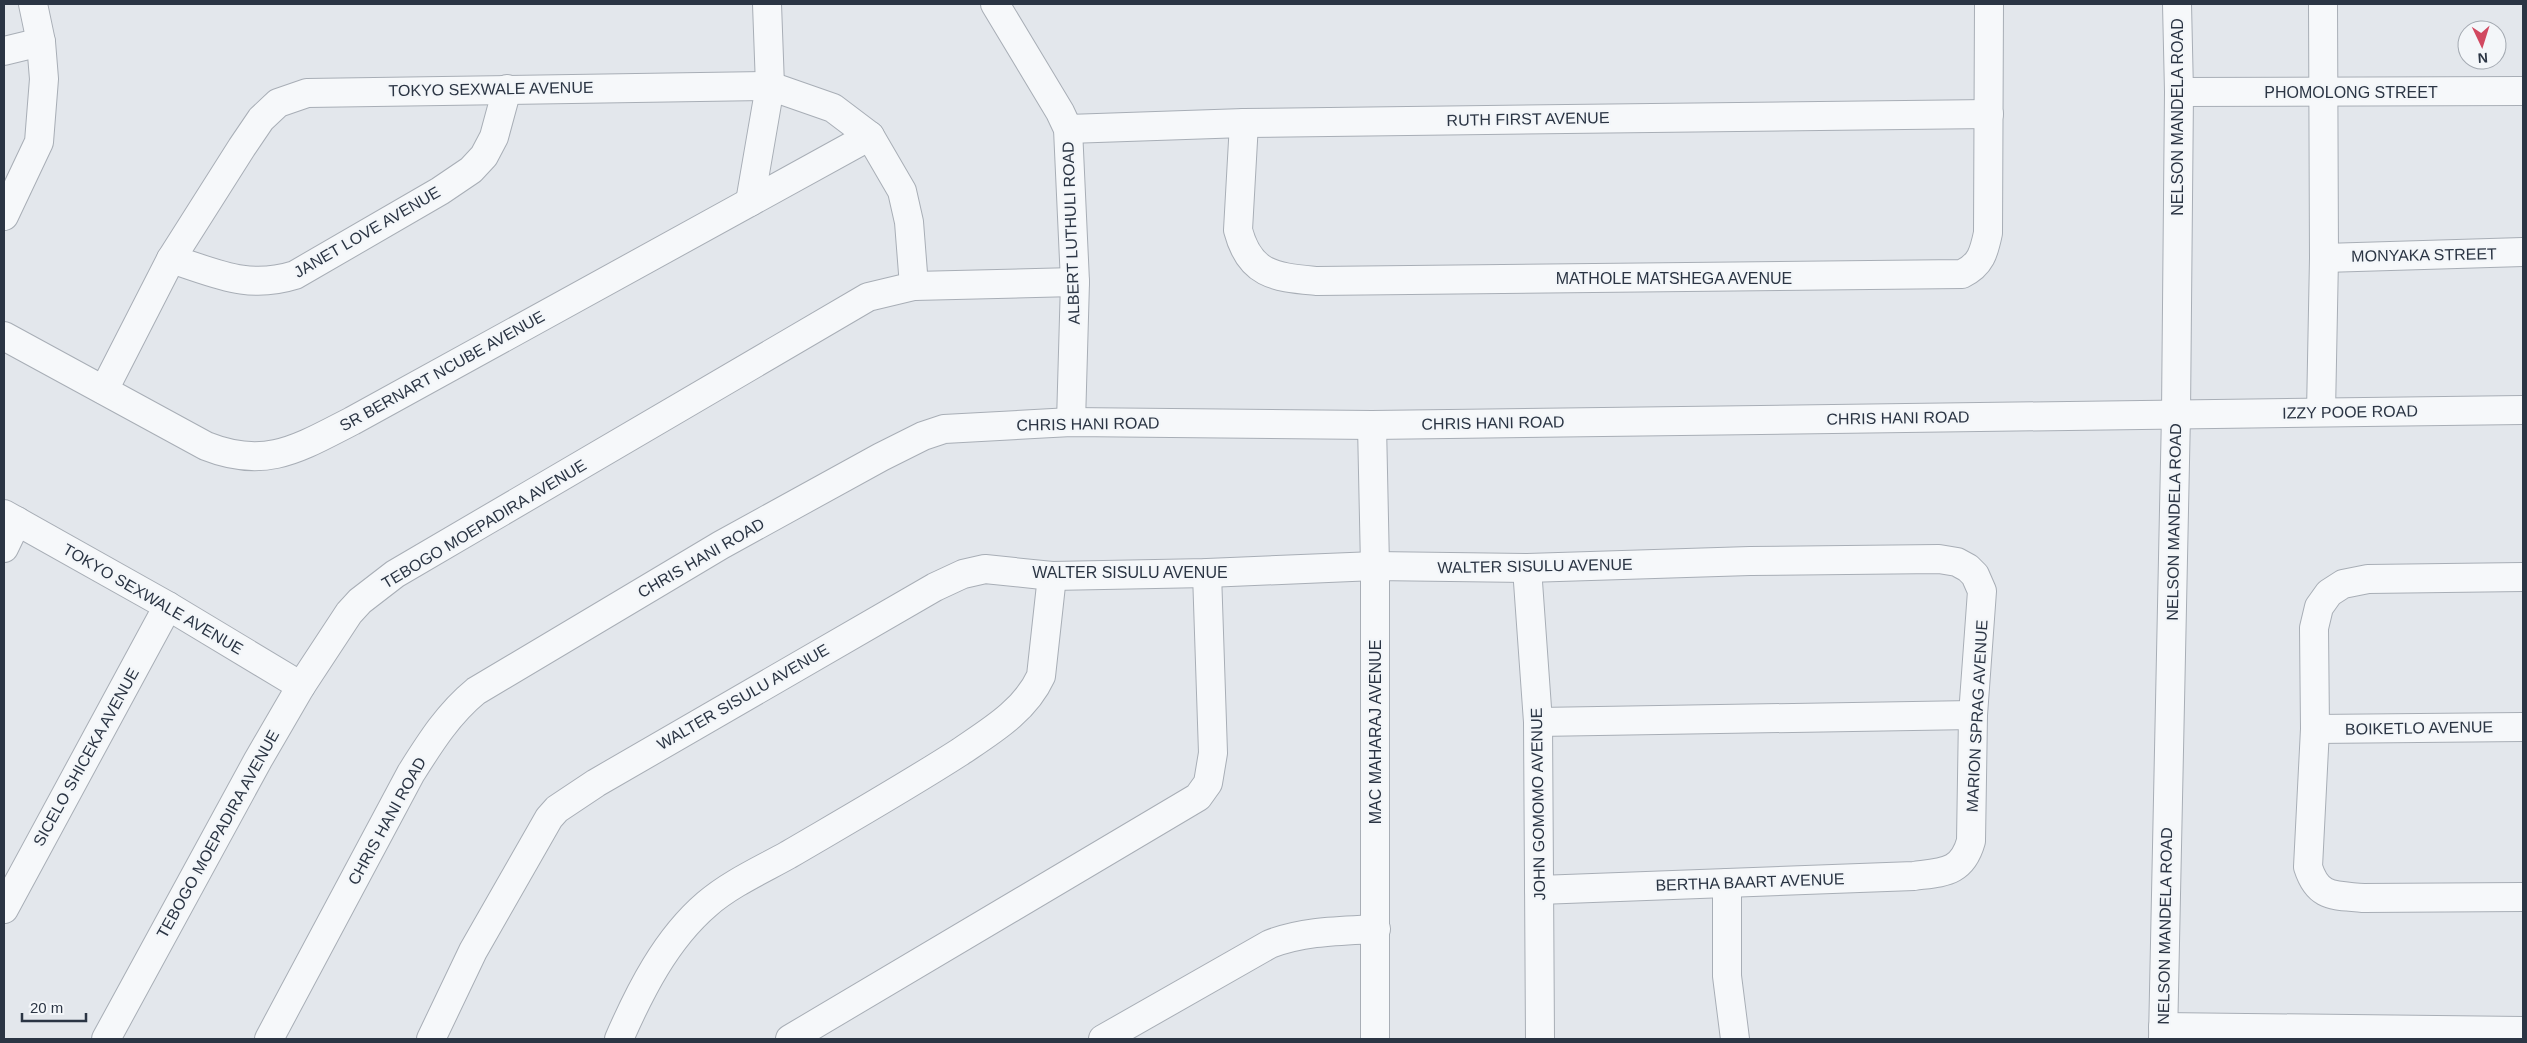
<svg xmlns="http://www.w3.org/2000/svg" width="2527" height="1043" font-family="Arial,sans-serif">
	<rect width="100%" height="100%" fill="#e3e7ec"/>
	<g fill="none" stroke-linecap="round" stroke-linejoin="round">
		<g stroke="#a8aeb6" stroke-width="30">
			<g id="minor">
				<path d="M995,4L1060,112L1068,129L1075,282L1071,422"/>
				<path d="M4,51L41,42"/>
				<path d="M2179,92L2523,91"/>
				<path d="M1244,123L1238,230C1250,276 1276,277 1317,281L1962,274C1981,265 1984,252 1988,233L1989,4"/>
				<path d="M1068,129L1244,123L1989,114"/>
				<path d="M750,202L770,86L767,4"/>
				<path d="M4,216L39,142L44,79L41,42L33,4"/>
				<path d="M2324,258L2523,252"/>
				<path d="M171,259C216,273 247,290 295,275L440,191L471,170L484,156L494,137L507,89"/>
				<path d="M4,336L206,446C266,470 299,448 352,421L870,136"/>
				<path d="M104,390L171,259L242,147L261,119L278,103L307,93L770,86L833,108L870,136L902,191L909,222L914,286"/>
				<path d="M2321,412L2324,258L2323,4"/>
				<path d="M1372,425L1375,566V1039"/>
				<path d="M4,514L168,606L301,686"/>
				<path d="M4,548L17,521"/>
				<path d="M1527,568L1538,722L1540,1039"/>
				<path d="M2523,577L2368,579L2343,584L2329,593L2319,607L2314,628L2315,729L2308,867C2318,898 2333,895 2363,898L2523,897"/>
				<path d="M1538,722L1973,715"/>
				<path d="M2315,729L2523,727"/>
				<path d="M1727,883V976L1735,1039"/>
				<path d="M4,909L168,606"/>
				<path d="M2163,1027L2523,1031"/>
				<path d="M106,1039L258,760L301,686L349,613L360,601L395,574L868,297L914,286L1075,282"/>
				<path d="M269,1039L411,773C430,743 448,714 476,691L721,545L881,457L923,436L944,429L1071,422L1372,425L2523,410"/>
				<path d="M431,1039L473,951L549,818L557,809L596,783L935,587L963,574L985,569L1052,576L1207,573L1375,566L1527,568L1750,561L1939,559L1957,562L1968,568L1975,575L1982,591L1973,715L1971,841C1962,873 1944,872 1914,876L1539,890"/>
				<path d="M619,1039C640,991 666,939 707,904C730,884 761,870 788,855C846,821 904,788 960,752C991,731 1025,711 1041,676L1052,576"/>
				<path d="M790,1039L1198,797L1208,783L1213,753L1207,573"/>
				<path d="M1103,1039L1270,944C1304,931 1339,931 1376,929"/>
				<path d="M2163,1039L2176,414L2179,92L2177,4"/>
			</g>
		</g>
		<use href="#minor" stroke="#f6f8fa" stroke-width="28"/>
	</g>
	<g text-anchor="middle" dominant-baseline="central" stroke-width="4.5" stroke-linejoin="round" paint-order="stroke">
		<g font-size="16" fill="#2b3544" stroke="#f3f6f9">
			<text transform="translate(491 89) rotate(-1)">TOKYO SEXWALE AVENUE</text>
			<text x="2351" y="92">PHOMOLONG STREET</text>
			<text transform="translate(2177 117) rotate(-90)">NELSON MANDELA ROAD</text>
			<text transform="translate(1528 119) rotate(-1)">RUTH FIRST AVENUE</text>
			<text transform="translate(367 232) rotate(-30)">JANET LOVE AVENUE</text>
			<text transform="translate(1071 233) rotate(-92)">ALBERT LUTHULI ROAD</text>
			<text transform="translate(2424 255) rotate(-1)">MONYAKA STREET</text>
			<text x="1674" y="278">MATHOLE MATSHEGA AVENUE</text>
			<text transform="translate(442 371) rotate(-29)">SR BERNART NCUBE AVENUE</text>
			<text transform="translate(2350 412) rotate(-1)">IZZY POOE ROAD</text>
			<text transform="translate(1898 418) rotate(-1)">CHRIS HANI ROAD</text>
			<text transform="translate(1493 423) rotate(-1)">CHRIS HANI ROAD</text>
			<text transform="translate(1088 424) rotate(-1)">CHRIS HANI ROAD</text>
			<text transform="translate(2174 522) rotate(-89)">NELSON MANDELA ROAD</text>
			<text transform="translate(484 524) rotate(-31)">TEBOGO MOEPADIRA AVENUE</text>
			<text transform="translate(701 558) rotate(-30)">CHRIS HANI ROAD</text>
			<text transform="translate(1535 566) rotate(-1)">WALTER SISULU AVENUE</text>
			<text x="1130" y="572">WALTER SISULU AVENUE</text>
			<text transform="translate(153 599) rotate(30)">TOKYO SEXWALE AVENUE</text>
			<text transform="translate(743 697) rotate(-30)">WALTER SISULU AVENUE</text>
			<text transform="translate(1977 716) rotate(-87)">MARION SPRAG AVENUE</text>
			<text transform="translate(2419 728) rotate(-1)">BOIKETLO AVENUE</text>
			<text transform="translate(1375 732) rotate(-90)">MAC MAHARAJ AVENUE</text>
			<text transform="translate(86 757) rotate(-61)">SICELO SHICEKA AVENUE</text>
			<text transform="translate(1538 804) rotate(-91)">JOHN GOMOMO AVENUE</text>
			<text transform="translate(387 821) rotate(-61)">CHRIS HANI ROAD</text>
			<text transform="translate(218 834) rotate(-61)">TEBOGO MOEPADIRA AVENUE</text>
			<text transform="translate(1750 882) rotate(-2)">BERTHA BAART AVENUE</text>
			<text transform="translate(2165 926) rotate(-89)">NELSON MANDELA ROAD</text>
		</g>
	</g>
	<rect width="2527" height="1043" fill="none" stroke="#2b3544" stroke-width="10"/>
	<g transform="translate(2482 45) rotate(176)"><circle r="24" fill="#f3f6f9" stroke="#a3a9b1"/>
	<path d="M0-4L9 19L0 12L-9 19Z" fill="#d14860"/>
	<text y="-8" font-size="14" font-weight="bold" text-anchor="middle" fill="#2b3544">N</text>
	</g>
	<path d="M22 1013v8h64v-8" fill="none" stroke="#2b3544" stroke-width="2.5"/>
	<text x="30" y="1013" font-size="15" fill="#2b3544" stroke="#f3f6f9" stroke-width="4" paint-order="stroke">20 m</text>
</svg>
